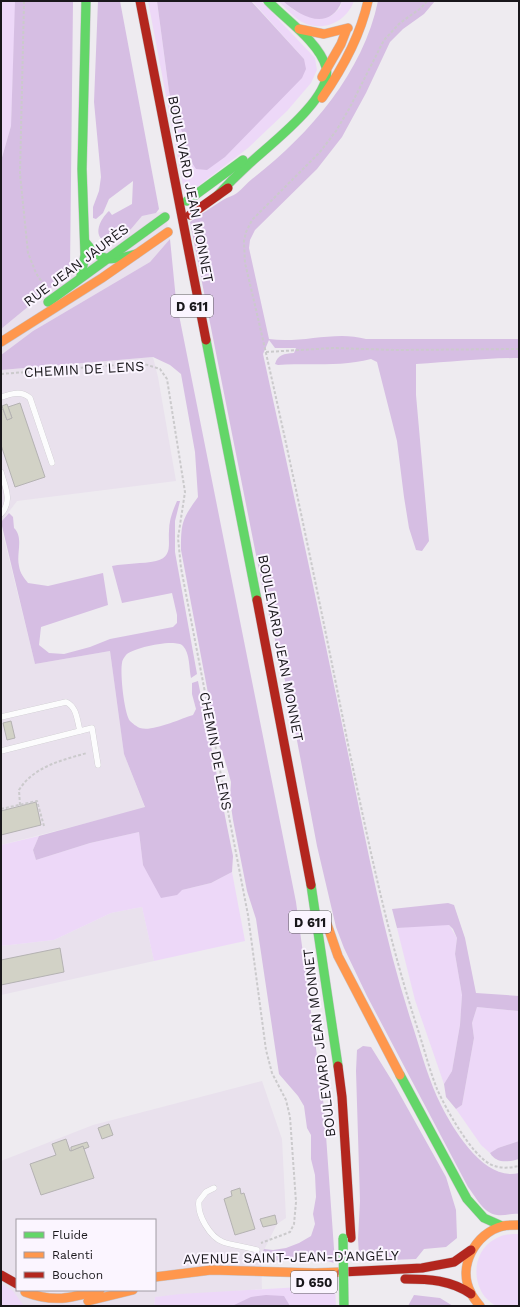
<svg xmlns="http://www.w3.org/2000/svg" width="520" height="1307" font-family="'Work Sans',sans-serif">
	<rect width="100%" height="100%" fill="#eeebf0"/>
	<g fill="#e9e1ed" fill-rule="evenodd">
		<path d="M165,211L170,239L150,262L33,331L1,355V329L52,287L70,269L106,242L120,237L131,229L142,216Z"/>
		<path d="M153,357L158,377L176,481L17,501L1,522V370Z"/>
		<path d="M1,526L35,664L110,651L124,754L145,808L1,845Z"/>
		<path d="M142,907L154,961L1,995V946L54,940L111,913Z"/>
		<path d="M262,1081L282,1139L286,1218L277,1224L261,1256L262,1289L155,1297L154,1306H1V1161L93,1125ZM17,1220H155V1290H17Z"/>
	</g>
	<g fill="#edd8f8">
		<path d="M1,1H15V15L11,126L1,161Z"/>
		<path d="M148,1H157L169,91L174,115L185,138L188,157L304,59L252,1H261L315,58L317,70L311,83L287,111L248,148L185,196Z"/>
		<path d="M278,1H283L295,11L331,16L340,8L342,1H354C346,22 323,33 302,22C293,17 285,7 278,1Z"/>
		<path d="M139,832L143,865L182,890L211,883L232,872L245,941L154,961L142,907L111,913L54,940L1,946V845L39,836L33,850L36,860L90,843Z"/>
		<path d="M428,925H449L457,938L455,954L462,995L460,1025L452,1071L444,1084L415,1000L397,928Z"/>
		<path d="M477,1007L519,1011V1141L498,1148L490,1153L481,1145L456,1109L462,1105L474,1038L472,1023Z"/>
		<path d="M519,1234V1306C512,1306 504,1307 497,1306C493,1305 488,1300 485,1297C471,1279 474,1250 495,1239C503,1234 510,1234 519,1234Z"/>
		<path d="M1,1284L13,1291L24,1306H1Z"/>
		<path d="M335,1285L336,1306H154L155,1297L180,1294Z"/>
	</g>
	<g fill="#d6bee3">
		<path d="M15,1H73L70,269L52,287L1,329V161L11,126Z"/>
		<path d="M98,1H120L159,209L156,213L142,216L131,229L120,237L106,242C92,236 100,219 109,211L112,215L132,204L133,181L109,199L103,213L96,219L93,218V207L99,191L101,177L94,102Z"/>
		<path d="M157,1H251L304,59L306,69L302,78L225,157L207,170L196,169L188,157L185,138L174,115L169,91Z"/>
		<path d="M283,1H342C329,32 301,17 283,1Z"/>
		<path d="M378,1H435L424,14L403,29L390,42L366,93L342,137L317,169L255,230L250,240L249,248L269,339C301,344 335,330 366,339H519V358C484,358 451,362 416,364V395L429,541L422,551L416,550L409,528L404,497L397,441L377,362L371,359C341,367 309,363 278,365L275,364C278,354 284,354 294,353L296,348H275L269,340L263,354C293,490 322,626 350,763C368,852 385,943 414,1030C422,1055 429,1081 441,1105C454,1131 485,1182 519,1173V1214C512,1213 504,1216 497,1215C483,1213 476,1197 468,1187L367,996L344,948L336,927L317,846L288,693L263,590L190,222C201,214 212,207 223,200C228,197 233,196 237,193C242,189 247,183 252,179C309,135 363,73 378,1Z"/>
		<path d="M170,239L176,300L296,902L324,1107L335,1263L319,1259L263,1261L261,1256L264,1249L273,1250L286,1248L299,1243L311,1236L315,1224L313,1214L316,1197L315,1175L311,1159V1135L307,1128L304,1106L298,1096L279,1074L256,919L247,891L233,820L230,799L231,782L224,757L217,741L181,550C181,523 182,519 198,497L195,452L181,374L170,365L153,357L1,370V355L33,331L150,262Z"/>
		<path d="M177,501H180L175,521V552L197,674L191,678C189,669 190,653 183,646C176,638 132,648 126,655C124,658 122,660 122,663C120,673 124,713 130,721C132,723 137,727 140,728C152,732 180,719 193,715L196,709L192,694V683L198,681L233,856L232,872L211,883L182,890L177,895L161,898L143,865L139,832L90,843L36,860L33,850L39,836L145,807L124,754L110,651L35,664L1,522L9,513L13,517L14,528C24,538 16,553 19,566C20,573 24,578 28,583L48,586L103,573L108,605L41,627L39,645L49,653L64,654L90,647L110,639L173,627L177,623V615L172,593L122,603L112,566C127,563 142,564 156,561C173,557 168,544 169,531C169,520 173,510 177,501Z"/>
		<path d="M448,903L454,905L465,938L476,993L519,996V1011L477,1007L472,1023L474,1038L462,1105L456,1109L446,1097L444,1084L452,1071L460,1025L462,995L455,954L457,938L453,929L449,925L397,928L392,909Z"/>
		<path d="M363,1046L371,1047L394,1084L446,1177L456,1210L457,1238L446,1247L424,1249L416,1259L365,1261L359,1255L358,1239L360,1201L356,1071L357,1050Z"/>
		<path d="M519,1141V1159C508,1162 497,1164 490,1153L498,1148Z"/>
		<path d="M266,1295L284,1296L290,1306H232L251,1297Z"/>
		<path d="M414,1295L440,1298L453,1306H408Z"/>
	</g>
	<g fill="#d2d2c6" stroke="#b4b2b2">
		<path d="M20,403L45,477L15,487L1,445V410L3,409L7,420L12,418L8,407Z"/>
		<path d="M7,404L12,418L7,420L2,406Z"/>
		<path d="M11,721L15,738L7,740L3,723Z"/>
		<path d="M36,802L41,825L1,835V811Z"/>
		<path d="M60,948L64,972L1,985V960Z"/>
		<path d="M109,1124L113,1135L102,1139L98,1128Z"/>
		<path d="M66,1139L70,1151L83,1146L94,1178L41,1195L30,1164L56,1155L52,1144Z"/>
		<path d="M87,1142L89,1147L84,1149L83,1146L71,1151V1147Z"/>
		<path d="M240,1188L241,1194L244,1193L255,1229L235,1235L224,1199L232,1196L231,1191Z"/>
		<path d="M275,1215L277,1224L263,1227L260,1219Z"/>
	</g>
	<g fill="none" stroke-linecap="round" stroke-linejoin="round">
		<g stroke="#c6c4c8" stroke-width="6">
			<g id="lane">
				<path d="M1,397C12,394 20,390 30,398L52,463"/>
				<path d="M1,472C5,487 13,501 1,514"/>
				<path d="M1,717L66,702C77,707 77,720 80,731"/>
				<path d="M1,751L92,728L98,765"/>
				<path d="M214,1188L206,1192L199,1201C197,1215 210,1237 223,1242C232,1245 246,1247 257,1250"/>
			</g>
		</g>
		<g stroke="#c6c4c8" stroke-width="10">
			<g id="fast">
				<path d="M217,196C227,185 238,174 249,164C269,145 334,97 326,67C319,42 285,19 268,1"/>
				<path d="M187,201L243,160"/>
				<path d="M85,242C101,263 112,261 136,254"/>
				<path d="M81,276L85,255L82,169L86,1"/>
				<path d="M48,302L165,217"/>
				<path d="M206,340L257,600"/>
				<path d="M311,885L338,1066"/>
				<path d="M400,1075L467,1199L484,1218L502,1226"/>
			</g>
		</g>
		<g stroke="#c6c4c8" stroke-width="10">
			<g id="slow">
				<path d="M299,29L324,34L348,28"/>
				<path d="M322,77L341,44L346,31"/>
				<path d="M322,98C343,68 360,37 368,1"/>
				<path d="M1,342L102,278L168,232"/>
				<path d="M327,924L338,956L400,1075"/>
				<path d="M155,1277L211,1270L315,1273L342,1272"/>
				<path d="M25,1292C54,1303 71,1298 100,1290"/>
				<path d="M88,1301L133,1290"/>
				<path d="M480,1306C477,1302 473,1298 471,1293C457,1267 475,1233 503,1226C508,1225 514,1225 519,1225"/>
			</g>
		</g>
		<g stroke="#c6c4c8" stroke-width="10">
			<g id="jam">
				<path d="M140,1L206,340"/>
				<path d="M190,215L228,188"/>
				<path d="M257,600L311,885"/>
				<path d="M338,1066L342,1097L351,1238"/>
				<path d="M342,1272L422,1268L454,1262L471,1250"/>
				<path d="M1,1275L17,1284"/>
				<path d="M405,1279C429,1279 451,1280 471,1294"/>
			</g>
		</g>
		<g stroke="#cbcacc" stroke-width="2" stroke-dasharray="3 2" stroke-linecap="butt">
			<path d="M24,1L20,174L28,253L36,273L45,287"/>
			<path d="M427,1L421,8L400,23L384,40L349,109L336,131L320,152L252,220L246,232L244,241L245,263C283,422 316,583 348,744C368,841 388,939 419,1033C425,1052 430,1071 437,1089C446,1109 471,1154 490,1164C499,1169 510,1168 519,1166"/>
			<path d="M266,352L334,348L395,350L519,349"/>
			<path d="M1,374L141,363L160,369L167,379L185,492L178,538L181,568L248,915L266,1050L272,1073L286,1100L290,1117L296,1202L294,1224L290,1232L285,1234L261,1243"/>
			<path d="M20,805L19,790C33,767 62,760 87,753"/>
			<path d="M1,809L37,801L44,826"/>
		</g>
		<use href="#lane" stroke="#fcfcfd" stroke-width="5.5"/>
		<use href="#fast" stroke="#63d668" stroke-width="9"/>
		<use href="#slow" stroke="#ff974d" stroke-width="9"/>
		<use href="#jam" stroke="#b3261e" stroke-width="9"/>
		<g stroke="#cbc9cc" stroke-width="10" stroke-linecap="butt">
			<path id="fast-bridge" d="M343,1238L344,1306"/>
		</g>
		<use href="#fast-bridge" stroke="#63d668" stroke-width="9"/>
	</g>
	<g text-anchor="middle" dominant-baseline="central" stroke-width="4" stroke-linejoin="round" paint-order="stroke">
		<g fill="#fbf5ff" stroke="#5d5a5f" stroke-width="1">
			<rect x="171" y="295" width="42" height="22" rx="3"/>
			<rect x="289" y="911" width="42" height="22" rx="3"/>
			<rect x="291" y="1271" width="46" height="22" rx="3"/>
		</g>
		<g font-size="13" font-weight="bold" fill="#19171b">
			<text x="192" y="306">D 611</text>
			<text x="310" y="922">D 611</text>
			<text x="314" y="1282">D 650</text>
		</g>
		<g font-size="14" fill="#19171b" stroke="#fbf5ff">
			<text transform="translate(191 189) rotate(79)">BOULEVARD JEAN MONNET</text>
			<text transform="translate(76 265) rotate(-37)">RUE JEAN JAURÈS</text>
			<text transform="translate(84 369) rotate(-3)">CHEMIN DE LENS</text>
			<text transform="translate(281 648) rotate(79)">BOULEVARD JEAN MONNET</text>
			<text transform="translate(216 751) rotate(79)">CHEMIN DE LENS</text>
			<text transform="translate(319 1043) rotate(-97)">BOULEVARD JEAN MONNET</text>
			<text transform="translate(291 1257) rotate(-1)">AVENUE SAINT-JEAN-D'ANGÉLY</text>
		</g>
	</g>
	<rect width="520" height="1307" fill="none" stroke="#19171b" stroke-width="4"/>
	<rect x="16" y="1219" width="140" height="72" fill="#fbf5ff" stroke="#a19ca4"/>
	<rect x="24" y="1232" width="20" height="6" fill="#63d668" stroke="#a19ca4"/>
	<text x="52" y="1239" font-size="12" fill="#19171b">Fluide</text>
	<rect x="24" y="1252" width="20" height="6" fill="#ff974d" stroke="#a19ca4"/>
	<text x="52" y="1259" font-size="12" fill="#19171b">Ralenti</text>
	<rect x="24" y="1272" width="20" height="6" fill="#b3261e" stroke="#a19ca4"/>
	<text x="52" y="1279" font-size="12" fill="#19171b">Bouchon</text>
</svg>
